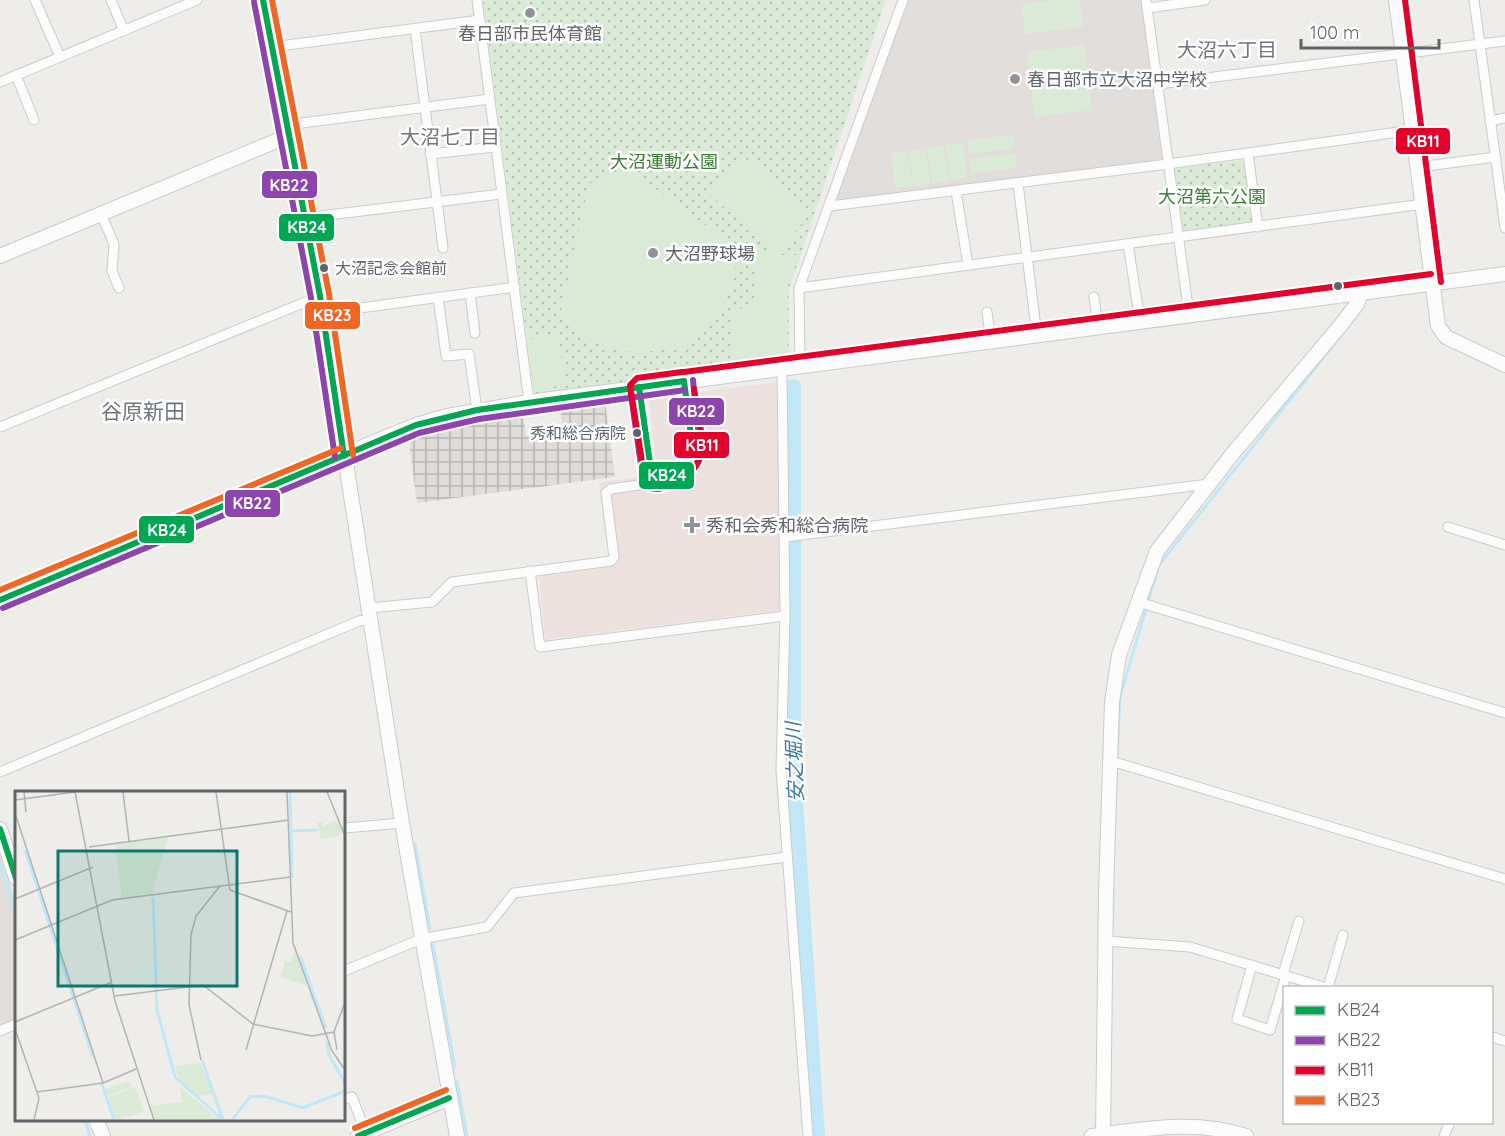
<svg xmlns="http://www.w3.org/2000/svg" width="1505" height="1136" font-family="Quicksand,'Noto Sans JP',sans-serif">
	<defs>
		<pattern id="industrial-grid" width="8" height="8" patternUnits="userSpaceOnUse" patternTransform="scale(1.5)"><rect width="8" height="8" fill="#dfdcda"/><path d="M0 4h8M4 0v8" fill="none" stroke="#b8b6b5"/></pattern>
		<pattern id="grass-dots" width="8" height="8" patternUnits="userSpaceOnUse" patternTransform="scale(1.5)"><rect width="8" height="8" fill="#dbead6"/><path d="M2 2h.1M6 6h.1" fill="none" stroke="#b5c1b1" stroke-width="1.8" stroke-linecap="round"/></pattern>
	</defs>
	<rect width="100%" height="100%" fill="#efedea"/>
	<path fill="url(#industrial-grid)" d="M605,402L615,477L417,503L409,441L437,429L461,423L496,416L523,414L526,436L563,431L560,408Z"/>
	<g fill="#e1ddda">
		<path d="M909,0H1141L1162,159L1159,162L830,206Z"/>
		<path d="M0,854L16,903V1023L0,1030Z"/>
	</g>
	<path fill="#ede1e0" d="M778,382L780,608L774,611L545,640L539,576L610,567L599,483L657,474L649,398Z"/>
	<g fill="url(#grass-dots)">
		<path d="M483,0H886L789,290V364L534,394Z"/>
		<path d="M1243,160L1253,223L1181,233L1172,169Z"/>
	</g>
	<g fill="#dbead6">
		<path d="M1053,0H1079L1083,27L1025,34L1022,4Z"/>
		<path d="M1084,45L1088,75L1030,82L1027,52Z"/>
		<path d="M1088,80L1092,110L1034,117L1031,87Z"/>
		<path d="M1013,135L1015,148L969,154L967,140Z"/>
		<path d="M963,143L967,178L950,180L946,145Z"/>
		<path d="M944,146L949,181L932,183L927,148Z"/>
		<path d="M926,149L930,184L913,186L909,151Z"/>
		<path d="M908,151L912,186L895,188L891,153Z"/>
		<path d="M1015,154L1017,168L971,173L969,159Z"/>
		<path d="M738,157L754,162L811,212L778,253L780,255H799L786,292L785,359L778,364L730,369L731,309L754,308L755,254H778L709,194Z"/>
		<path d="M627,168L730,243L736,261L735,275L728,295L718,315L705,332L678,348L636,353L612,349L580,335L560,315L589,184Z"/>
		<path d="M559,335L565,385L534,390L527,339Z"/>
	</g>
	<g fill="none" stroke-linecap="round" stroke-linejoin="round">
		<g stroke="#bfe7f8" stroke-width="3">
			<path d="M1116,780L1120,697L1159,565L1358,314"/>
			<path d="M415,844L430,929"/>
			<path d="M0,864L16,914"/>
			<path d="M1113,912V886"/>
			<path d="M433,945L455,1067"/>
			<path d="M457,1081L467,1136"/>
			<path d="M85,1120L90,1136"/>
		</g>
		<path stroke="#bfe7f8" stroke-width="16" d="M793,387V770L817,1136"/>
		<g stroke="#cbcbca" stroke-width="11">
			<g id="street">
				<path d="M35,0L60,57"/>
				<path d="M111,0L124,31"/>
				<path d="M477,0L529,402"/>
				<path d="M1146,0L1189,314"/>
				<path d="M1474,0L1505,228"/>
				<path d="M1148,8L1205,0"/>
				<path d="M415,29L443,248"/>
				<path d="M272,47L480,20"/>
				<path d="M16,75L34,120"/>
				<path d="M0,82L197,0"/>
				<path d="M1158,84L1505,41"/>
				<path d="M1490,121L1505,118"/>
				<path d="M286,125L490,99"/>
				<path d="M430,154L495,147"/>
				<path d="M1248,154L1258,227"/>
				<path d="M1418,167L1496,157"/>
				<path d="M1018,184L1037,335"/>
				<path d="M956,191L968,265"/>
				<path d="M830,206L1168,164L1413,130"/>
				<path d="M101,214L114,244L112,271L119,288"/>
				<path d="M304,218L501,194"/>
				<path d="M1128,244L1140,321"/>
				<path d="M799,288L1423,204"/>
				<path d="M470,293L475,333"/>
				<path d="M438,297L446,356L469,354L477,410"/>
				<path d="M1094,297L1098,327"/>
				<path d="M987,312L991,341"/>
				<path d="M323,313L515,287"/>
				<path d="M800,366L799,288L903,0"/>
				<path d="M782,369L785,616L781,770L808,1136"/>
				<path d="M0,427L320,296"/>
				<path d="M1448,527L1505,545"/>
				<path d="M785,537L1209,484"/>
				<path d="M530,571L540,647L785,616"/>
				<path d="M1138,602L1505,713"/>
				<path d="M369,608L432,602L452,582L611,561L614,557L606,493L611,489L652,483L654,480"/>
				<path d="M1111,761L1505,879"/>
				<path d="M0,772L359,621L371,619"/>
				<path d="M344,828L402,823"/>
				<path d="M1105,941L1190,947L1327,988"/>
				<path d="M1252,965L1237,1019L1270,1030L1286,975"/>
				<path d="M344,971L421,939L487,927L514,893L787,857"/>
				<path d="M1283,974L1299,921"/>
				<path d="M1328,988L1343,935"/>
				<path d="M0,1031L16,1024"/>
				<path d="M1492,1037L1505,1041"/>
				<path d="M344,1099L352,1097L366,1133"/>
				<path d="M1444,1136L1450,1122"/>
			</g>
		</g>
		<g stroke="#c9cac9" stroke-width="16">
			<g id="secondary">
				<path d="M263,0L320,296L402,823L457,1136"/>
				<path d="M1396,0L1438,326L1446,337L1505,365"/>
				<path d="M0,256L288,136"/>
				<path d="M0,600L384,438L416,425L447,416L529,402L1505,274"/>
				<path d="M0,829L16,878"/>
				<path d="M96,1120L103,1136"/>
				<path d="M358,1136L449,1098"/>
				<path d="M1092,1136C1143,1129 1196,1119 1246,1136"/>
				<path d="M1103,1136L1106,893L1112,702L1119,655L1157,551L1234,452L1340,326L1357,304L1361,292"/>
			</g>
		</g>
		<use href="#street" stroke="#fdfcfc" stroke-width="9"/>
		<use href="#secondary" stroke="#fdfcfc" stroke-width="14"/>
		<g stroke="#fff" stroke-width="10">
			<g id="bus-1">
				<path d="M263,0L320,296L344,456"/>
				<path d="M639,387L652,477L654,480H657L679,470L687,462L693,451L684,381"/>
				<path d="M0,600L416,425L477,410L684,381"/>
				<path d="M0,829L16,878"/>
				<path d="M358,1136L449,1098"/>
			</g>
		</g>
		<g stroke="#fff" stroke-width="10">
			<g id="bus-2">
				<path d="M254,2L311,298L335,457"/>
				<path d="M630,388L643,479L649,487L659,489L679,481L694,468L701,455L693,380"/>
				<path d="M3,608L419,433L479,419L685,390"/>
			</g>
		</g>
		<g stroke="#fff" stroke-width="10">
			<g id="bus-3">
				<path d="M1405,0L1441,282"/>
				<path d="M682,372L637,378L630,385L645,481L650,488C661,490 673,486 681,480C690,474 699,465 701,454C705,442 696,403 694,389"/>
				<path d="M684,372L1431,274"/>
			</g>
		</g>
		<g stroke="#fff" stroke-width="10">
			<g id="bus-4">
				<path d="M272,0L329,294L353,455"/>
				<path d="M0,590L341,448"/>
				<path d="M355,1128L446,1090"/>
			</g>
		</g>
		<use href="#bus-1" stroke="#00a651" stroke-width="6"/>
		<use href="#bus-2" stroke="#8e44ad" stroke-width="6"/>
		<use href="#bus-3" stroke="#e4002b" stroke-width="6"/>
		<use href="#bus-4" stroke="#f26522" stroke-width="6"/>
	</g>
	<g fill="#919496" stroke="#fff" stroke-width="2">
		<circle cx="530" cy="13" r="6"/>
		<circle cx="1015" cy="79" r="6"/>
		<circle cx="653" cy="253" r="6"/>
		<path d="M689 516h6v6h6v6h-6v6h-6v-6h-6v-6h6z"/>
	</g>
	<g fill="#5f6468" stroke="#fff" stroke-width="2">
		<circle cx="324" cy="268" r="5"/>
		<circle cx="1338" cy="286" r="5"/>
		<circle cx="637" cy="433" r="5"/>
	</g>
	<g text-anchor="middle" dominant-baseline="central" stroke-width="5" stroke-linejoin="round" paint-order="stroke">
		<g font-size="16" fill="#5f6468" stroke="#fff" text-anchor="start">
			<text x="335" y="268">大沼記念会館前</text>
			<text x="626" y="433" text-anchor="end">秀和総合病院</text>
		</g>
		<g font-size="18" fill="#5f6468" stroke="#fff" text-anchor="start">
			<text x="530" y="33" text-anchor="middle">春日部市民体育館</text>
			<text x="1027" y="79">春日部市立大沼中学校</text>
			<text x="665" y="253">大沼野球場</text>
			<text x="706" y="525">秀和会秀和総合病院</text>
		</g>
		<g font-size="18" fill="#3b8135" stroke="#fff">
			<text x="664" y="161">大沼運動公園</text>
			<text x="1212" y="196">大沼第六公園</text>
		</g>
		<g font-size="20" fill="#70767a" stroke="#fff">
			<text x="1227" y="49">大沼六丁目</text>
			<text x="450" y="136">大沼七丁目</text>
		</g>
		<g font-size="20" font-style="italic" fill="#3f7ba0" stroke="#fff">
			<text transform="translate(794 762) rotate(-92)">安之堀川</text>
		</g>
		<g font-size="21" fill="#70767a" stroke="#fff">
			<text x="143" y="411">谷原新田</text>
		</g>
	</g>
	<g transform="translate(15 791)">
		<rect width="330" height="330" fill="#efedea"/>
		<path d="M308,30V35L320,30L329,39L323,45L306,48L302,31ZM153,46L137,103L107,107L100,53ZM278,162L281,163L292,195L265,186L270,170L276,171ZM120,296L129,321L101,329L93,306Z" fill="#dbead6"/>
		<path d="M110 92a10 10 0 1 1 20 0a10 10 0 1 1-20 0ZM185,272L198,303L183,305L164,289L160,275ZM114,290L117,296L93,305L90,298ZM165,296L205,329H141L135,315L167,311Z" fill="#dbead6"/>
		<path fill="none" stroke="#bfe7f8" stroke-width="3" d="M275,1L277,87M277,40L302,39M10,59L78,266M138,106L142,219L160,286L208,329M285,165L311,237M312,251L314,264L330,292M187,269L208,329M87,293L99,329M217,329L235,306L249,305L288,317L330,300"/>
		<path fill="none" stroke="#b1b2b2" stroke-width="1.5" d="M9,1L11,21M60,1L100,210L139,329M108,1L114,50M201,1L215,99L276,121M272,1L278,152L317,260L330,279M312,1L330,45M0,9L60,1M1,25L88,292M74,56L274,29M0,108L78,76M0,149L97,109L275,86M100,205L188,194L238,233L297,245L319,241M0,231L97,191M0,238L24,307L19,329M231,259L272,120M322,259L319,241L330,211M186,269L174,214L176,144L181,125L205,95M22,301L88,292L121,278"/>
		<path fill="#0f766e" fill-opacity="0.15" stroke="#0f766e" stroke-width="3" d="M43,60H222V195H43Z"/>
		<rect width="330" height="330" fill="none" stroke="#5f6468" stroke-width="3"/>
	</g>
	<g stroke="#fff" stroke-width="2">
		<rect x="1395" y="127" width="56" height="28" rx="6" fill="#e4002b"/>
		<rect x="261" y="170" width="57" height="29" rx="6" fill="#8e44ad"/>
		<rect x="278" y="213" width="57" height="29" rx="6" fill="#00a651"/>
		<rect x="304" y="301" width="57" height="29" rx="6" fill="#f26522"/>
		<rect x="668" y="397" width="57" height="29" rx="6" fill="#8e44ad"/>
		<rect x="673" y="431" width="57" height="28" rx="6" fill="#e4002b"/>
		<rect x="638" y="461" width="57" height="29" rx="6" fill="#00a651"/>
		<rect x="224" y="489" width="57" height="29" rx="6" fill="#8e44ad"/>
		<rect x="138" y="515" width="57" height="29" rx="6" fill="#00a651"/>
	</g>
	<g font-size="16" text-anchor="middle" font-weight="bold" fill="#fff">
		<text x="1423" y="147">KB11</text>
		<text x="289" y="191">KB22</text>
		<text x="307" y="233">KB24</text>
		<text x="332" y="321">KB23</text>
		<text x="696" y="417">KB22</text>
		<text x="702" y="451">KB11</text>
		<text x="667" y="481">KB24</text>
		<text x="252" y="509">KB22</text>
		<text x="167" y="536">KB24</text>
	</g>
	<rect x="1283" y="986" width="210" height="138" fill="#ffffff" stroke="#bfc1c3" stroke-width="1.5"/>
	<rect x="1295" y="1006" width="30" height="9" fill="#00a651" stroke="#bfc1c3" stroke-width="1.5"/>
	<text x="1337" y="1016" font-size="18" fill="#5f6468">KB24</text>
	<rect x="1295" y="1036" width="30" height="9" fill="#8e44ad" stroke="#bfc1c3" stroke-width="1.5"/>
	<text x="1337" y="1046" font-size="18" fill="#5f6468">KB22</text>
	<rect x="1295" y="1066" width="30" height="9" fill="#e4002b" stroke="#bfc1c3" stroke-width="1.5"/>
	<text x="1337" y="1076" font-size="18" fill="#5f6468">KB11</text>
	<rect x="1295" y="1096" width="30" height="9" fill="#f26522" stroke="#bfc1c3" stroke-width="1.5"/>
	<text x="1337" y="1106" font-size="18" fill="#5f6468">KB23</text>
	<path d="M1301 39v9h138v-9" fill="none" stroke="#5f6468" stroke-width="3"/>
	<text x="1310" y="39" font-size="18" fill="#5f6468" stroke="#ffffff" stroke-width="4.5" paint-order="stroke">100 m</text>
</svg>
